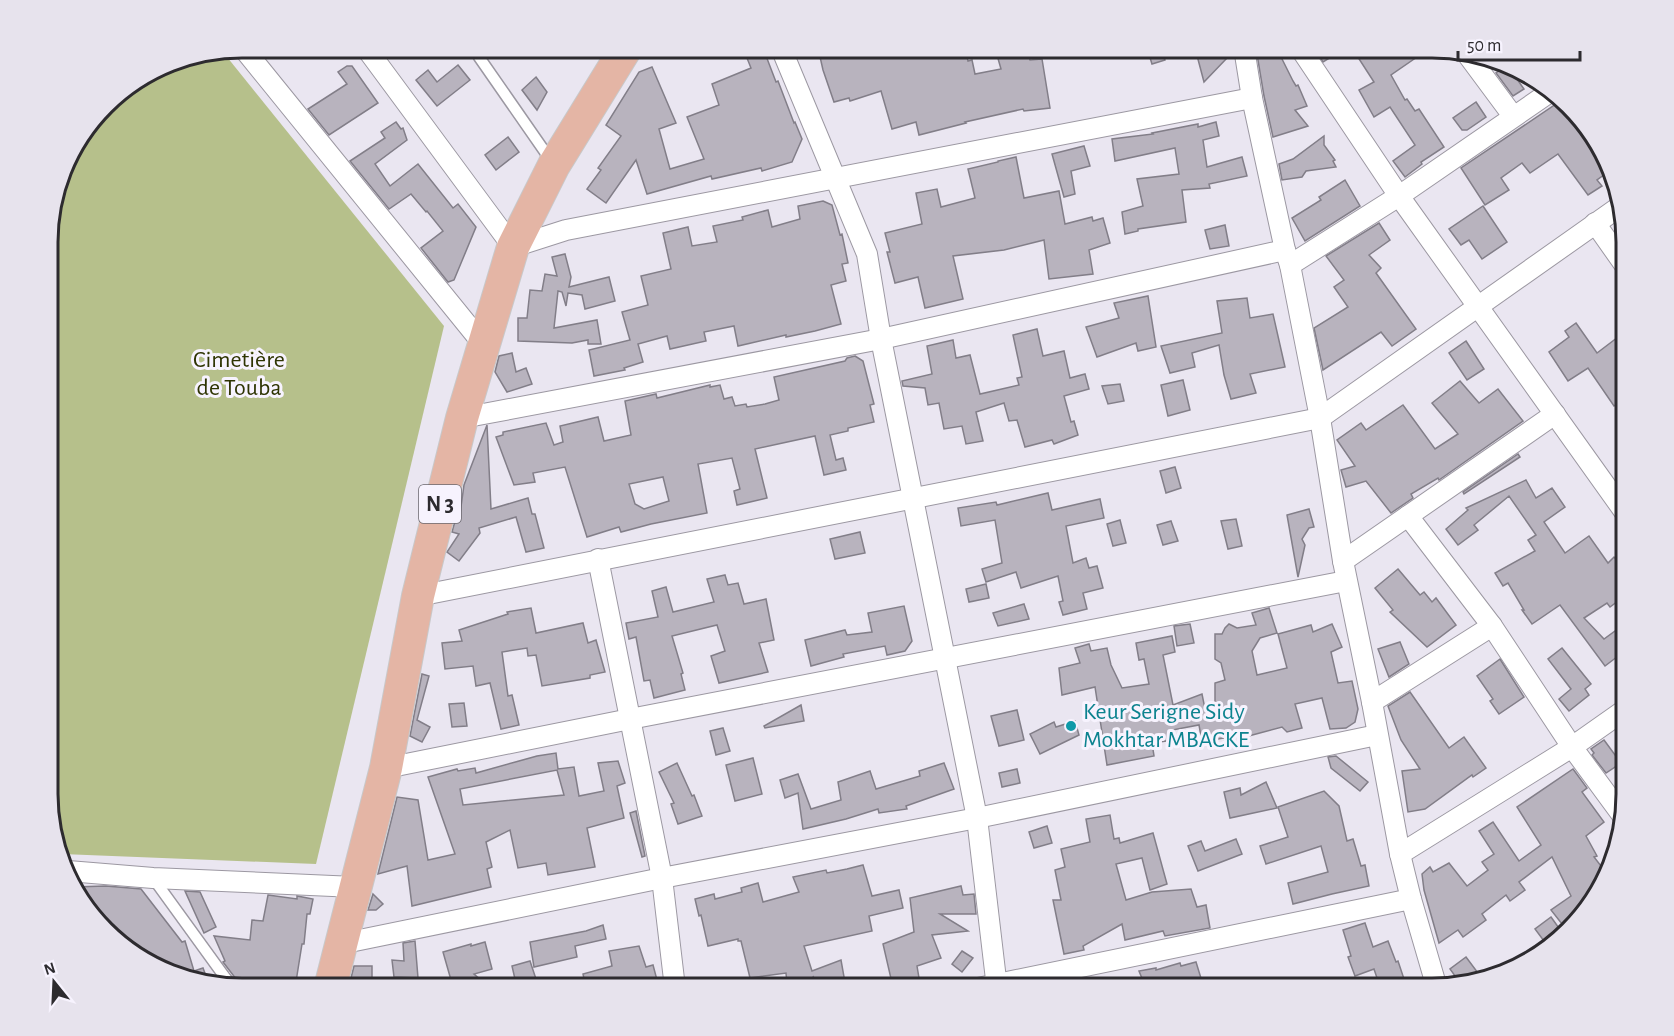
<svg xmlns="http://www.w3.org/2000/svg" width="1674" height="1036" font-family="'Alegreya Sans',sans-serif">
	<rect width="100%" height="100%" fill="#eae6f1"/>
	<path fill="#b6c08b" d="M223,52L444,326L316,864L62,854L50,819V217L68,156L114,96L168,63Z"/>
	<g fill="#b8b3be" stroke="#827e88" stroke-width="1.5" fill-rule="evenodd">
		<path d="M743,48H763L776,82L778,81L794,123L795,122L802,139L792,162L762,171L761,168L712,179L711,176L647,194L636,160L606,203L587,189L601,170L598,168L621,136L606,125L639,72L652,67L676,123L659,129L670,169L704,159L687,117L719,105L712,84L751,68Z"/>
		<path d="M818,48H855L856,52L869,48H965L968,61L972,60L975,74L1001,69L997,55L1018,48H1026L1030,60L1042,59L1050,108L1024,111L1023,109L965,122L966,123L919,135L916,122L892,129L881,91L850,101L849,98L834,102L823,70Z"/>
		<path d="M1147,48H1161L1165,60L1152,64Z"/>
		<path d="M1195,48H1225L1227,58L1204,82Z"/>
		<path d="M1256,48H1273L1278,51L1293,81L1296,86L1298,85L1307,106L1295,110L1308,126L1273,137L1264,96Z"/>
		<path d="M1314,48H1346L1323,62Z"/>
		<path d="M1352,48H1430L1391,75L1405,100L1407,99L1415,111L1419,109L1444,147L1421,162L1422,164L1405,177L1393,161L1415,145L1390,107L1374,117L1359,90L1374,82Z"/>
		<path d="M458,65L470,80L437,106L416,80L428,70L437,82Z"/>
		<path d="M1507,65L1524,89L1513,96L1496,73Z"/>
		<path d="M347,66H352L378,103L329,135L308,109L347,84L338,72Z"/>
		<path d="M536,77L547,92L537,110L522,90Z"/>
		<path d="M1476,102L1486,117L1467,130H1462L1453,118Z"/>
		<path d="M1559,102L1600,145L1608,172L1597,180L1602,186L1588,195L1558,154L1530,173L1522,163L1501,178L1509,190L1485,205L1461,168Z"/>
		<path d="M396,122L401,129L403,128L407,140L375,164L390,186L418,164L453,208L458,204L476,227L454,280L448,282L421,248L443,231L427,211L426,212L411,194L389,209L350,161L385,138L381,132Z"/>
		<path d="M1216,122L1219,136L1203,140L1207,167L1242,157L1247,176L1209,184L1210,188L1182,190L1186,222L1138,229V231L1125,234L1122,212L1143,206L1137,179L1179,174L1175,148L1115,161L1112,139L1153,134L1152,133L1198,124V127Z"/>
		<path d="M1324,136V145L1335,160L1333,161L1336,167L1306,171L1302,177L1282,180L1279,164L1293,159Z"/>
		<path d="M508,137L519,152L496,170L485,155Z"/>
		<path d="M1084,146L1090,166L1071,171L1075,194L1064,197L1052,154Z"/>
		<path d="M1016,157L1024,198L1059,191L1065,224L1092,217L1093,221L1103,218L1110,243L1089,250L1093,274L1049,279L1044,240L1004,250L953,256L963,299L925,308L918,277L895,283L887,252H890L885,233L922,224L916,193L937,189L941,207L975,198L968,169L998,162V161Z"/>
		<path d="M1345,180L1360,206L1305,241L1292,218L1321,200L1319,197Z"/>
		<path d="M823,201L832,205L840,235L842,234L848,263L842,264L846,281L831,285L841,324L815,331L786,337V335L738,346L734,326L704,332L706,341L670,349L667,336L638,344L643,362L624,368L625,370L594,376L589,350L630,340L622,312L648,305L641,276L671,269L663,233L688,227L692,246L717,242L713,226L743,220L742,217L768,210L772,227L800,219L798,206Z"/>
		<path d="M1483,206L1507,242L1482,259L1469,240L1461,245L1449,229Z"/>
		<path d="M1379,223L1390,240L1369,255L1381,268L1376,273L1416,329L1392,346L1381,332L1323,370L1314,328L1348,307L1334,287L1344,280L1326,256Z"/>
		<path d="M1225,225L1229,246L1210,249L1205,230Z"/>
		<path d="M565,254L571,277L569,287L609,277L615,301L585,309L582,295L568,293L566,306L562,292L558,291L554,328L597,320L601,344H588V340L572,343L518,341V318H527L530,290L542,291L545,274L557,276L552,257Z"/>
		<path d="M1148,296L1156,347L1138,351L1136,343L1097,357L1086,327L1119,318L1114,303Z"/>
		<path d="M1247,298L1250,318L1273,314L1285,367L1250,374L1256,393L1231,399L1224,375L1219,345L1192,353L1195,367L1170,373L1161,346L1222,333L1217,301Z"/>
		<path d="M1576,323L1597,353L1626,331V378L1619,383L1626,392V398L1614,406L1588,368L1568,381L1549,352L1569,337L1565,331Z"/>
		<path d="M1037,329L1043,356L1064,351L1070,378L1085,374L1089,389L1064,396L1071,422L1074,421L1078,435L1054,444L1052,440L1025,447L1017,420L1009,421L1004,403L976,412L983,441L966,444L962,426L944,429L939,403L928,405L925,388L903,386L902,381L932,374L927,346L953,340L956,358L970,355L980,394L1019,385L1017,378L1022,377L1013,335Z"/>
		<path d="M1466,341L1484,369L1467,380L1449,353Z"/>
		<path d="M512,353L516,372L526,368L532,384L507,392L495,372L499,356Z"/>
		<path d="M855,356L863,361L874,404L870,405L874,422L848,428V431L830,435L836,460L843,458L846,470L824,475L815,436L755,449L767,498L737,505L734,491L740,489L732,458L698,464L707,513L651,524L621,532L619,527L587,537L565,467L533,473L535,482L514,485L496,437L503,435V432L546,423L554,445L563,442L560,426L598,417L604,441L631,435L625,401L656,394L657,398L710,385V387L720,385L724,399L732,397L735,406L746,404L747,407L765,404L779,400L774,377L845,361L847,358ZM663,477L669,501L644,509L635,504L629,484Z"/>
		<path d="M1183,380L1190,410L1168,416L1161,385Z"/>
		<path d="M1460,381L1479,403L1498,389L1523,421L1439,480L1438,478L1411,494L1413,498L1391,513L1366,481L1346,487L1341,470L1355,466L1337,440L1361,423L1366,430L1403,405L1435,449L1458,434L1432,403Z"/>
		<path d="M1120,384L1124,401L1108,404L1102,386Z"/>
		<path d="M487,425L491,509L528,498L532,514H535L544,548L526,552L516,517L479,528L480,533L459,561L447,552L459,534L452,532L457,514H460L464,485Z"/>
		<path d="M1518,454L1520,457L1464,494L1463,492Z"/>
		<path d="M1175,467L1181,488L1166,493L1160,471Z"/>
		<path d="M1526,480L1536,498L1552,488L1565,507L1544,522L1565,553L1589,536L1608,563L1614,557L1626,570V595L1610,607L1607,603L1584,618L1604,639L1615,631L1626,644V650L1605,666L1560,605L1532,624L1522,610H1524L1508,583L1503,586L1495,573L1535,551L1528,540L1536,535L1509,496L1474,525L1478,530L1458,545L1446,529L1468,510L1466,508Z"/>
		<path d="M1048,493L1052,510L1100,499L1104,518L1066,526L1073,563L1086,558L1089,568L1097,566L1103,588L1083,593L1087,609L1063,615L1059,602L1063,601L1058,576L1021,588L1016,572L986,582L982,569L1002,563L995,520L961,526L958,508L996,502L997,505Z"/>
		<path d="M1309,509L1314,527L1309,528L1302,539L1305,545L1298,577L1287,515Z"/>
		<path d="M1236,519L1242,546L1228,549L1221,521Z"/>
		<path d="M1120,520L1126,543L1113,546L1107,524Z"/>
		<path d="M1171,521L1178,541L1163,545L1157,525Z"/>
		<path d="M860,532L865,553L835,559L830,539Z"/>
		<path d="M1398,569L1420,595L1424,592L1432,602L1436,598L1456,625L1427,647L1390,612L1393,610L1375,588Z"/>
		<path d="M725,575L728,585L738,583L744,604L766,599L774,640L759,643L768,672L719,683L711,656L725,651L717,625L672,636L683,673L681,674L685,690L654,698L650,680L644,681L636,637L629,639L626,623L658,617L652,591L666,587L673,612L714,602L707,579Z"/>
		<path d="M986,584L989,598L969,602L966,589Z"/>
		<path d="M1024,604L1029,619L998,626L993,613Z"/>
		<path d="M904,606L912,641L905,651L887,655L885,646L843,654L844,657L811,666L805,640L845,630L847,635L872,632L868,613Z"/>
		<path d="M531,608L536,633L583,623L588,643L596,640L605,672L590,675V678L542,686L536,655L528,656L527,648L502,652L508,696L512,695L519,725L501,729L490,683L476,686L473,666L445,669L442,643L462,641L459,630L508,614L507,612Z"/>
		<path d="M1269,608L1277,633L1260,638L1252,651L1257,675L1287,668L1278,634L1311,625L1313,632L1332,624L1342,647L1331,652L1338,683L1352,681L1358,709L1355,722L1346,728L1330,729L1322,698L1295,704L1302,728L1287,732L1282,727L1241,738L1240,735L1202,742L1199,725L1172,730L1173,740L1152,743L1154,756L1107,765L1095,687L1062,695L1059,668L1080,663L1075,648L1089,644L1091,651L1107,648L1111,665L1122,688L1149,684L1144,659L1139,660L1136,643L1172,636L1175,652L1163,655L1173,705L1202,694L1205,709L1215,708V683L1225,680L1221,663L1215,659V634H1222L1225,628L1229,624L1237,628L1256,625L1252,613Z"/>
		<path d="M1190,624L1194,643L1177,646L1174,626Z"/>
		<path d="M1400,642L1409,664L1389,677L1378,649Z"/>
		<path d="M1562,648L1591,684L1585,689L1589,695L1569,711L1559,699L1571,689L1548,659Z"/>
		<path d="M1500,659L1524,697L1499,714L1490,701L1493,699L1477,676Z"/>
		<path d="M422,674L429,676L417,720L430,727L422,742L410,736Z"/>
		<path d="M1410,692L1449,748L1464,737L1486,768L1473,777L1472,775L1425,809L1408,812L1402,771L1420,769L1401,740L1388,706Z"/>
		<path d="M464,703L467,726L452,727L449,704Z"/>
		<path d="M801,705L804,721L765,728L764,726Z"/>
		<path d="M1017,710L1024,740L999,746L991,716Z"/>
		<path d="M1075,721L1079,735L1040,754L1030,734L1054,722L1056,727Z"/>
		<path d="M723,728L730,751L716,755L710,731Z"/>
		<path d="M1604,740L1621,763L1606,773L1592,755L1594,753L1591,749Z"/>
		<path d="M556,753L558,769L574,767L579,796L604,791L598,763L618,761L625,783L617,786L624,818L587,828L595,867L548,875L546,863L518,868L510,830L486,842L492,867L487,869L491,887L412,906L407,866L378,874L397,797L418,800L428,860L455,854L428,777L457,769L458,771L475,768L476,773L537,756ZM557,770L564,795L463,805L460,789Z"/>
		<path d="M1336,756L1368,782L1360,791L1331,768L1328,757Z"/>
		<path d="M753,758L762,794L735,801L726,765Z"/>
		<path d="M677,763L692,796L694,795L702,816L678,824L671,804L674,803L659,772Z"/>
		<path d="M944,763L954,789L906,806L907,809L879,813L878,809L846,819L803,829L798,793L785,798L780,780L798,774L811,809L841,800L838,782L870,771L876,789L920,776L919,771Z"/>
		<path d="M1017,769L1020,783L1002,787L999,773Z"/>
		<path d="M1573,769L1587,788L1582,792L1604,822L1586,836L1597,856L1594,857L1604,870L1593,901L1562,924L1551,910L1571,896L1552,857L1519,882L1525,890L1510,901L1506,895L1482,914L1486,920L1463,937L1458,930L1439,943L1424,890L1422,874L1430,867L1433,872L1449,863L1467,886L1488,870L1482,862L1494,854L1479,831L1493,822L1519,861L1541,845L1517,807Z"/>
		<path d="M1266,782L1277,808L1230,818L1224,792L1240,788L1241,795Z"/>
		<path d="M1324,791L1339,806L1347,841L1353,839L1361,866L1365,865L1369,886L1332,894L1293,904L1288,883L1328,872L1321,846L1266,864L1260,846L1288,837L1278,807Z"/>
		<path d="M636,811L645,856L642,857L630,813Z"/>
		<path d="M1110,815L1114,839L1119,838L1120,843L1153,833L1167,884L1150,890L1142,858L1116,864L1126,900L1152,892L1191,889L1197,907L1206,905L1210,928L1165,936L1163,931L1125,940L1122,924L1083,946L1084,950L1064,954L1053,900H1061L1055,870L1065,867L1061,849L1090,842L1086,819Z"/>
		<path d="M1047,826L1052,843L1034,848L1029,832Z"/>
		<path d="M1236,839L1242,854L1198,871L1188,846L1201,841L1205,851Z"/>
		<path d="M863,865L872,896L899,890L903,908L869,916L872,931L804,946L812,971L841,960L846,988H818L813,976L815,981L787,984L786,973L750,978L741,941H738V939L708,946L701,915L699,916L695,899L714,894L715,899L742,892L741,888L758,883L763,902L799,892L793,877L826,870L827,873L847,869Z"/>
		<path d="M106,886L141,889L182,942L185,941L194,971L203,968L209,984L192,981L136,956L133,946L127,947L74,891L73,887Z"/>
		<path d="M961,886L963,895L974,894L976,914H940L968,931L932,935L941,958L917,966L919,978L892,983L883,944L914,932L910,898Z"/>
		<path d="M185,891L200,892L216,927L204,933Z"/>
		<path d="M373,894L383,904L376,910H368Z"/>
		<path d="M268,895L297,899V896L313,899L310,914H307L304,944H302L295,988H243L223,962L225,961L214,936L250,940L252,920L263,921Z"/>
		<path d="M1551,917L1561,931L1547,945L1535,929Z"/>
		<path d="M1365,923L1373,947L1388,941L1396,962L1398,961L1404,979L1380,987L1374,969L1355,976L1348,957L1351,956L1343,930Z"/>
		<path d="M603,925L606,939L575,946L577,957L534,967L530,942L586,931Z"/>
		<path d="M415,941L418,978L394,977L392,960L404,961L403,943Z"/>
		<path d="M485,942L492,969L474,974L482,981L451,980L443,952L471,944V946Z"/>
		<path d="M639,946L646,967L653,965L657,980L628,988H586L583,974L612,966L609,951Z"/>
		<path d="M962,951L973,958L962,972L952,964Z"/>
		<path d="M1466,957L1481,977L1460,983L1450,969Z"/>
		<path d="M530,961L536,979L532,982L537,988H517L512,966Z"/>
		<path d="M1196,962L1204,988H1146L1139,971L1156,968V970L1180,963L1181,966Z"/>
		<path d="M354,966H372V987L349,986Z"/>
	</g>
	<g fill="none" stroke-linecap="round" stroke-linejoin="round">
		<g stroke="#9c98a2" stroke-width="13">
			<g id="lane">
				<path d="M479,57L552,162"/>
				<path d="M153,878L224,976L233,987"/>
			</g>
		</g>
		<g stroke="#9c98a2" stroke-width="22">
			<g id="street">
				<path d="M243,48L483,344"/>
				<path d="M366,48L513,247L566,230L1252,98"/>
				<path d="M781,48L867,254L881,339L977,818L997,988"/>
				<path d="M1244,48L1252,98L1285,250L1290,265L1320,418L1343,561L1372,702L1400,854L1411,899L1437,988"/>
				<path d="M1300,48L1399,196L1626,514"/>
				<path d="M1467,54L1513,116"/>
				<path d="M1595,223L1626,267"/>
				<path d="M1290,265L1399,196L1550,92"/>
				<path d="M462,418L881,339L1285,250"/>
				<path d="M1408,516L1492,626L1572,747L1622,815"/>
				<path d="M598,559L662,878L675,988"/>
				<path d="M1343,561L1555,414"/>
				<path d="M418,596L1320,418L1619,207"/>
				<path d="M1372,702L1492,626"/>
				<path d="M386,768L630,719L1346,581"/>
				<path d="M1400,854L1572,747L1626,709"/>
				<path d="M68,871L153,878L355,887"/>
				<path d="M340,944L662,878L977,818L1377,735"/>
				<path d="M978,988L1411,899"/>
			</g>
		</g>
		<g stroke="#c8c8c9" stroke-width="34">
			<path id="primary" d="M330,988L386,768L418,596L462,418L513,247L554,165L626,48"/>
		</g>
		<use href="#lane" stroke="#fff" stroke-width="10"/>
		<use href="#street" stroke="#fff" stroke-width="20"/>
		<use href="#primary" stroke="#e4b5a5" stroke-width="32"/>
	</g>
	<circle fill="#0f9aa8" stroke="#f7f3fe" stroke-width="2" cx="1071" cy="726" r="6"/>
	<g text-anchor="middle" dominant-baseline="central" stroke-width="6" stroke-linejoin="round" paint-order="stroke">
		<rect fill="#f7f3fe" stroke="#6a676d" stroke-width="1.5" x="419" y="485" width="42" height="38" rx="4.5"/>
		<g font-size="22" font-weight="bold" fill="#2d2b2f">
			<text x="440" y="504">N 3</text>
		</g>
		<g font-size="24" fill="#2e3402" stroke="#f7f3fe">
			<text x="239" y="360">Cimetière<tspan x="239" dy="28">de Touba</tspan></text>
		</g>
		<g font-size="24" fill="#0d838f" stroke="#f7f3fe" text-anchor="start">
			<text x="1083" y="712">Keur Serigne Sidy<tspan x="1083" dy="28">Mokhtar MBACKE</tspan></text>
		</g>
	</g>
	<path d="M0 0H1674V1036H0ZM242 58H1432A184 184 0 0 1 1616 242V794A184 184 0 0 1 1432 978H242A184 184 0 0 1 58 794V242A184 184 0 0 1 242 58Z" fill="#e7e3ed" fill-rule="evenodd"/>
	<path fill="none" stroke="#2d2b2f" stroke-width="3" d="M242 58H1432A184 184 0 0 1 1616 242V794A184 184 0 0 1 1432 978H242A184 184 0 0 1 58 794V242A184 184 0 0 1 242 58Z"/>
	<g transform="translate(54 982) rotate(342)" stroke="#f7f3fe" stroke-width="4.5" paint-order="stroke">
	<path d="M0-4.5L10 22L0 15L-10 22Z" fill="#2d2b2f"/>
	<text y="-9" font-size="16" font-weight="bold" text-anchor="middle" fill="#2d2b2f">N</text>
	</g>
	<path d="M1458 51v9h122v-9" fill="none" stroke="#2d2b2f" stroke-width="3"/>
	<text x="1467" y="51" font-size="18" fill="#2d2b2f" stroke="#f7f3fe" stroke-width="4.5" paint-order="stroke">50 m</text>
</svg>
